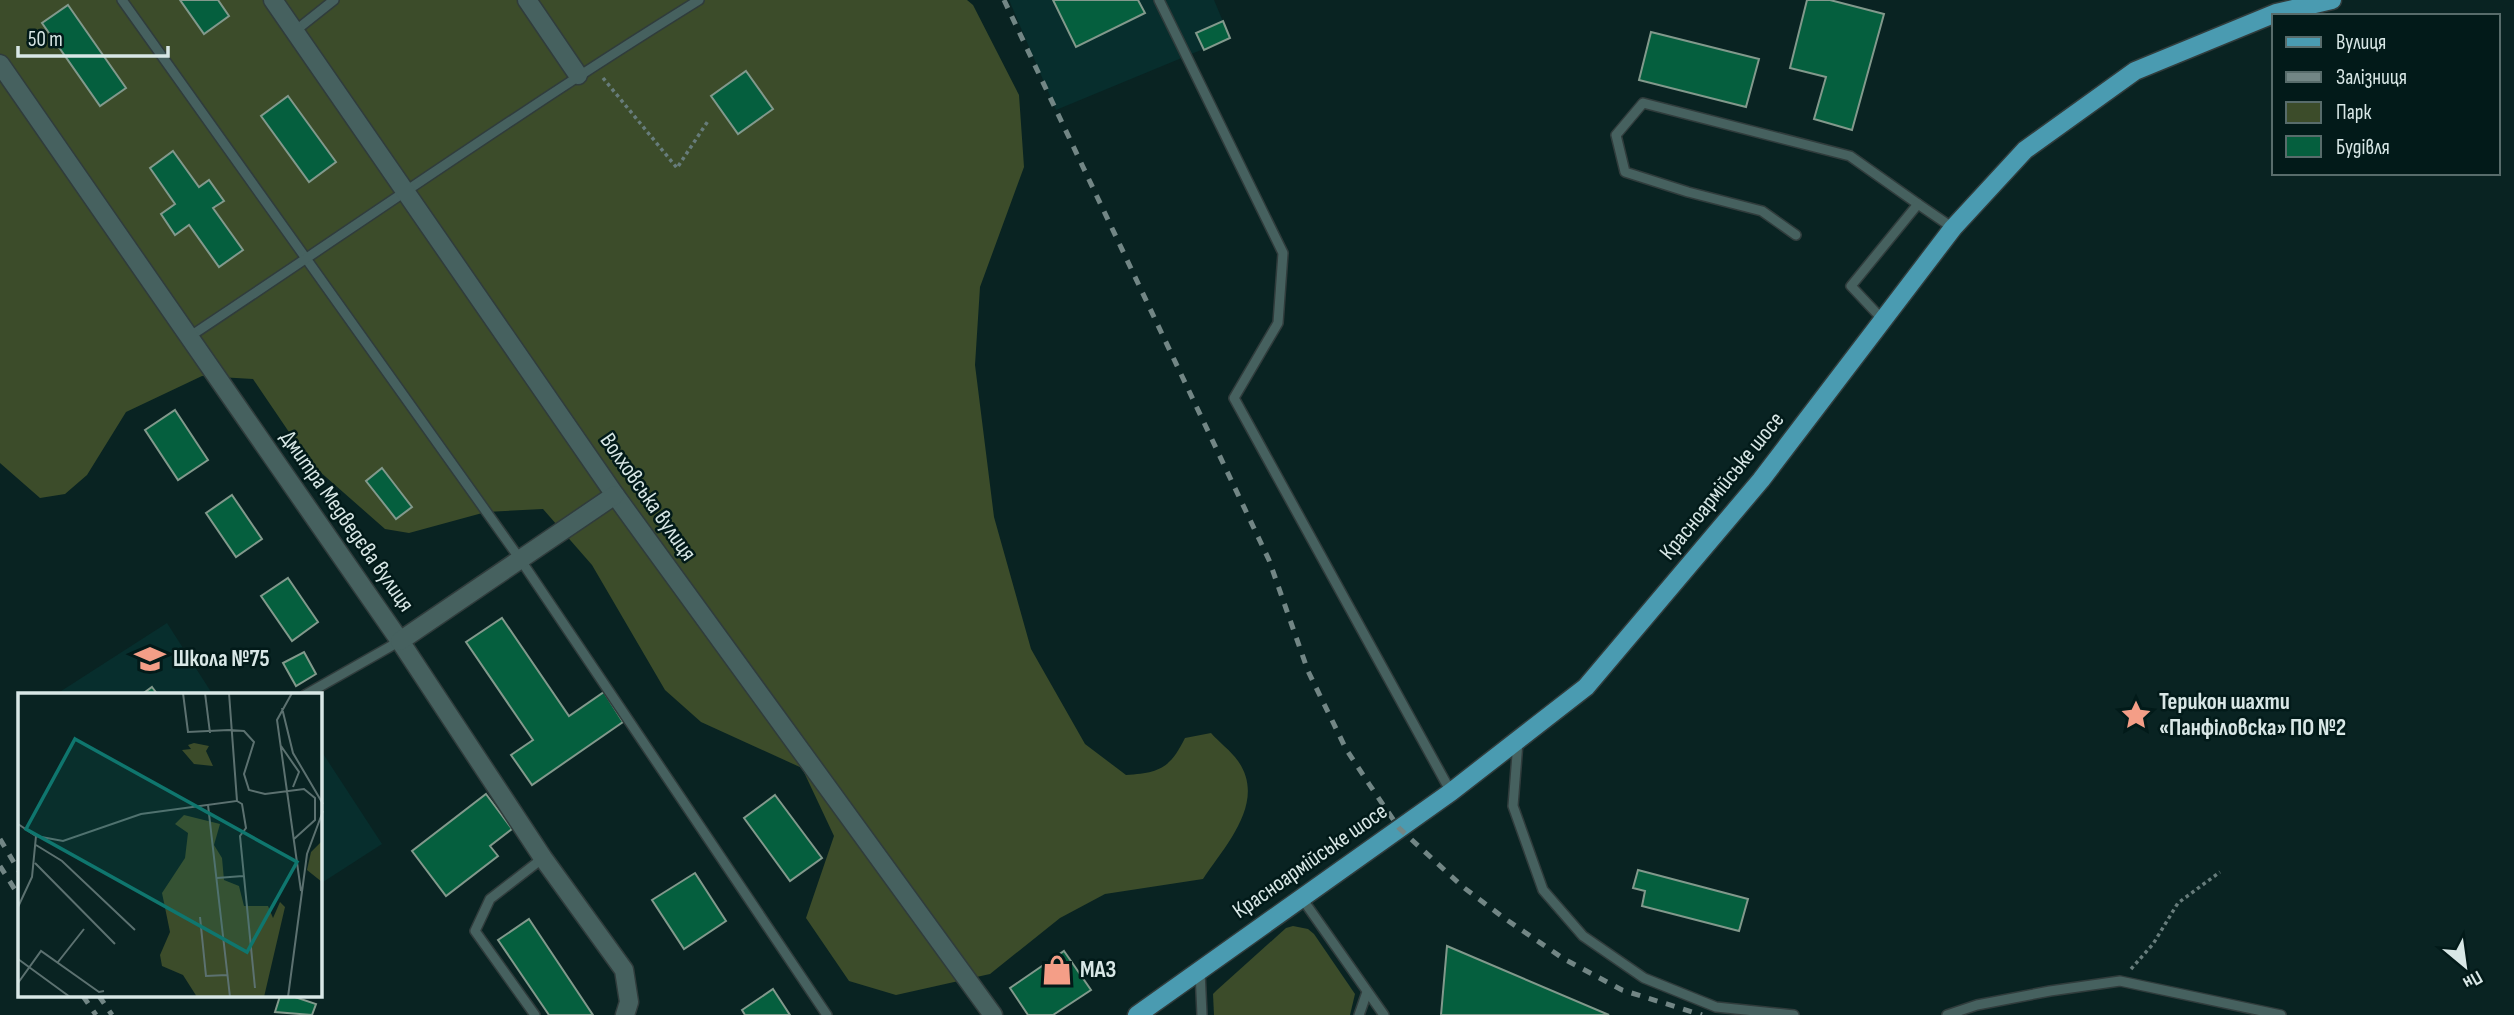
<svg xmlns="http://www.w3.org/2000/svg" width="2514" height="1015" font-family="'Sofia Sans Condensed',sans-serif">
	<rect width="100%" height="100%" fill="#092322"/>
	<g fill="#072e2d">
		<path d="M1009,0H1214L1230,38L1056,110Z"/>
		<path d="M167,623L213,695H55Z"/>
		<path d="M320,749L382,844L320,884Z"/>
	</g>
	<g fill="#3c4c2a">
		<path d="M0,0H967L973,5L1019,95L1024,167L980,287L975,365L994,517L1031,649L1085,744L1126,775C1160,773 1170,768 1185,738L1211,733C1219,742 1231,751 1238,761C1267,802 1225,846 1203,879L1105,894L1060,918L990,974L896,995L849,981L806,918L834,836L802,768L701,722L665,690L592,565L543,509L486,512L409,533L385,529L310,463L253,379L202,376L126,412L87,475L65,494L40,498L0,463Z"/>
		<path d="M1293,926L1308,929L1314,934L1355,994L1350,1015H1214L1213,994L1217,990L1286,928Z"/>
	</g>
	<g fill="#055f3e" stroke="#82998c" stroke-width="2">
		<path d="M180,0H218L229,16L204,34Z"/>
		<path d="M1053,0H1138L1145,13L1076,47Z"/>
		<path d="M1807,0H1830L1884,14L1852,130L1814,119L1826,77L1790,68Z"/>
		<path d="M68,5L126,88L100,106L42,23Z"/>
		<path d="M1223,21L1230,38L1204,50L1196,33Z"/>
		<path d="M1651,32L1759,59L1746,107L1639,80Z"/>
		<path d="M746,71L773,109L738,134L711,96Z"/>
		<path d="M288,96L336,162L309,182L261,116Z"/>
		<path d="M173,151L199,187L209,180L224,201L213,208L243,250L219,267L189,225L175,235L161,214L175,204L150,168Z"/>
		<path d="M175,410L208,460L178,480L145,430Z"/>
		<path d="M382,468L412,507L396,519L366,481Z"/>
		<path d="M232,495L262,539L236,557L206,513Z"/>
		<path d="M288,578L318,622L292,641L261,596Z"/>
		<path d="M502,618L569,716L604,692L623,722L532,785L511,755L533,740L466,642Z"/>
		<path d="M304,652L316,674L296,686L283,663Z"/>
		<path d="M152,687L158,695H141Z"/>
		<path d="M486,794L512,829L490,846L498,856L446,896L412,851Z"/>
		<path d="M775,795L822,858L790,881L744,818Z"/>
		<path d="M1638,870L1748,899L1739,931L1642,906L1645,891L1633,888Z"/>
		<path d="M695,873L726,921L684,949L652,900Z"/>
		<path d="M529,919L593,1015H549L498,940Z"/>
		<path d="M1447,946L1609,1015H1441Z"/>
		<path d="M1064,951L1091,990L1053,1015H1028L1010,988Z"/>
		<path d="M773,989L790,1015H745L742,1010Z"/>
		<path d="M280,996H292L316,1004L312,1015L275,1012Z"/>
	</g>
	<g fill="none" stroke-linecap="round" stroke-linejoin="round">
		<g stroke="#303c3c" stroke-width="12">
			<g id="service">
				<path d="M122,0L520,559L827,1015"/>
				<path d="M1159,0L1283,253L1278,323L1234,398L1451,792"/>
				<path d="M295,31L334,0"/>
				<path d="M1796,235L1762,211L1688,192L1625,172L1616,135L1643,103L1850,156L1918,204"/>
				<path d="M1884,321L1851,286L1918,204L1953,228"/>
				<path d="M189,337C359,224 526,107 699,0"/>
				<path d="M305,695L400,641"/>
				<path d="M1518,742L1513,806L1543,890L1583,936L1644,978L1716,1007L1794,1015"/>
				<path d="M1301,897L1384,1015"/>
				<path d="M1200,971L1202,1015"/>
				<path d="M535,1015L475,931L490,899L543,858"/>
				<path d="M1359,1015L1367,992"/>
				<path d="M1947,1015L1977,1005L2050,991L2120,981L2281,1015"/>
			</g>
		</g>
		<g stroke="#303c3c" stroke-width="21">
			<g id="minor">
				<path d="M273,0L615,495L993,1015"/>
				<path d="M527,0L578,75"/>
				<path d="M0,64L400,641L543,858L624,970L629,1002L625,1015"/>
				<path d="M400,641L615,495"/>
			</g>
		</g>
		<g stroke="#303c3c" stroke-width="21">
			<path id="primary" d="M1137,1015L1451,792L1586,687L1761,480L1953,228L2025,150L2135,71L2276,13L2332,0"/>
		</g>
		<g stroke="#677c7b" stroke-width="3.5" stroke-dasharray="3.5 3.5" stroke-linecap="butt">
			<path d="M603,78L677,168L708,121"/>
			<path d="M2131,969L2153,944L2178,903L2220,872"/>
		</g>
		<use href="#service" stroke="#46615f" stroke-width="9"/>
		<use href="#minor" stroke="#46615f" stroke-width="18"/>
		<use href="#primary" stroke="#4a9bb1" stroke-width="18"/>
		<g stroke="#728685" stroke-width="5" stroke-dasharray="9 9" stroke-linecap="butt">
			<path d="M1004,0L1269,560L1308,671L1346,749L1369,784L1399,828L1463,887L1504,918L1564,959L1622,990L1702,1015"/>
			<path d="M0,839L19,871"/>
			<path d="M0,866L19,896"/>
			<path d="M83,996L96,1015"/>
			<path d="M99,996L112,1015"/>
		</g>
	</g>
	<defs>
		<g id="school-bare" transform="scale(2.415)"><path d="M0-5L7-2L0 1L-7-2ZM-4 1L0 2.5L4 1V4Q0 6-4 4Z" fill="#f49e87" stroke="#021a19" stroke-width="2.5" paint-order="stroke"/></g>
		<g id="sight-bare" transform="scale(2.415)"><path d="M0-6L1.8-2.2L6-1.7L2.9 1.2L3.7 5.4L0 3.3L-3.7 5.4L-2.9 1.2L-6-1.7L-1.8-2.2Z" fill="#f49e87" stroke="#021a19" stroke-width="2.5" paint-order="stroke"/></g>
		<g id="shop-bare" transform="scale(2.415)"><path d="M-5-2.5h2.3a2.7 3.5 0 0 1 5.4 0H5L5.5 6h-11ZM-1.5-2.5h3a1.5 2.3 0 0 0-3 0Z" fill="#f49e87" stroke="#021a19" stroke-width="2.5" paint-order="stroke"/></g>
	</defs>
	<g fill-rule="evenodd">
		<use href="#school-bare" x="150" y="659"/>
		<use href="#sight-bare" x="2136" y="715"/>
		<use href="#shop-bare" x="1057" y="970"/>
	</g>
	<g text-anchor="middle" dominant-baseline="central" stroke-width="5" stroke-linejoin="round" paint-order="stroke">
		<g font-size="23" fill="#d8e7e6" stroke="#021a19">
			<text transform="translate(1722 486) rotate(-51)">Красноармійське шосе</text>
			<text transform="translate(648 497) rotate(55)">Волховська вулиця</text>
			<text transform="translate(347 521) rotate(55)">Дмитра Медведєва вулиця</text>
			<text transform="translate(1310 861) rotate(-35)">Красноармійське шосе</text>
		</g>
		<g font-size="23" font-weight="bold" fill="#d8e7e6" stroke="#021a19" text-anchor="start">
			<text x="173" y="659">Школа №75</text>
			<text x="2159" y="702">Терикон шахти<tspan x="2159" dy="26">«Панфiловска» ПО №2</tspan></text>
			<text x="1080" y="970">МАЗ</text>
		</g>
	</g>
	<g transform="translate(18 693)">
		<rect width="304" height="304" fill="#092322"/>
		<path d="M176,50L191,53L188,58L195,73L176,71L164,57L173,56L170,52ZM166,122L202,131L196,152L204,165L206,187L221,193L226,213H250L255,225L262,209L267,214L246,304H179L165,282L144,273L142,262L152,239L144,200L167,165L170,140L157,131ZM304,148V189L289,177L293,159Z" fill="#3c4c2a"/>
		<path fill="none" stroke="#5c7170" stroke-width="2" d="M165,0L170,39L211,37M187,0L192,40M274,0L259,27L283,198M264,15L275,60L305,111M211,37L226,38L236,49L226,81L231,97L247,101L286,96L297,105V127L276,146M263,53L281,79L275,94M219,108L224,111L228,135L222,143L237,295M190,112L212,304M0,131L18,143L45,148L123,121L219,108L211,0M18,152L44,168L117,237M17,170L97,251M199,185L225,183M0,214L14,184L18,143M182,224L188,283L209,282M0,266L52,304M40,269L66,236M0,290L23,258L81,299L86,298M270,304L289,161L305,118"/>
		<path fill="#0f766e" fill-opacity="0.15" stroke="#0f766e" stroke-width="3.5" d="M57,46L279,169L229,259L8,136Z"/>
		<rect width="304" height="304" fill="none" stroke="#d8e7e6" stroke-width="3.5"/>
	</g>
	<rect x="2272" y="14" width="228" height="161" fill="#021a19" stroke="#586c6b" stroke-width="2"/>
	<rect x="2286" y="37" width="35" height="10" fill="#4a9bb1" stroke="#586c6b" stroke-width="2"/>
	<text x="2336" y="49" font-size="21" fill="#d8e7e6">Вулиця</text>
	<rect x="2286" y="72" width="35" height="10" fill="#728685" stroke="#586c6b" stroke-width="2"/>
	<text x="2336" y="84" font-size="21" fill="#d8e7e6">Залізниця</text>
	<rect x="2286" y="102" width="35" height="21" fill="#3c4c2a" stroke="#586c6b" stroke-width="2"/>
	<text x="2336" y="119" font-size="21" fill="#d8e7e6">Парк</text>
	<rect x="2286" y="136" width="35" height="21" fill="#055f3e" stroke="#586c6b" stroke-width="2"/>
	<text x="2336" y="154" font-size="21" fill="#d8e7e6">Будівля</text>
	<g transform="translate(2465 966) rotate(151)" stroke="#021a19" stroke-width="5" paint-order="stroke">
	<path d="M0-5L12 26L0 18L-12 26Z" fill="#d8e7e6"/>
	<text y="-10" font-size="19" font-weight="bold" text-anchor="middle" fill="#d8e7e6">Пн</text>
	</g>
	<path d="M18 46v10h150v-10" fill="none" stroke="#d8e7e6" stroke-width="3.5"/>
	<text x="28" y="46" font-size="21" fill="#d8e7e6" stroke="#021a19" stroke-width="5" paint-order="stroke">50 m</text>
</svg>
